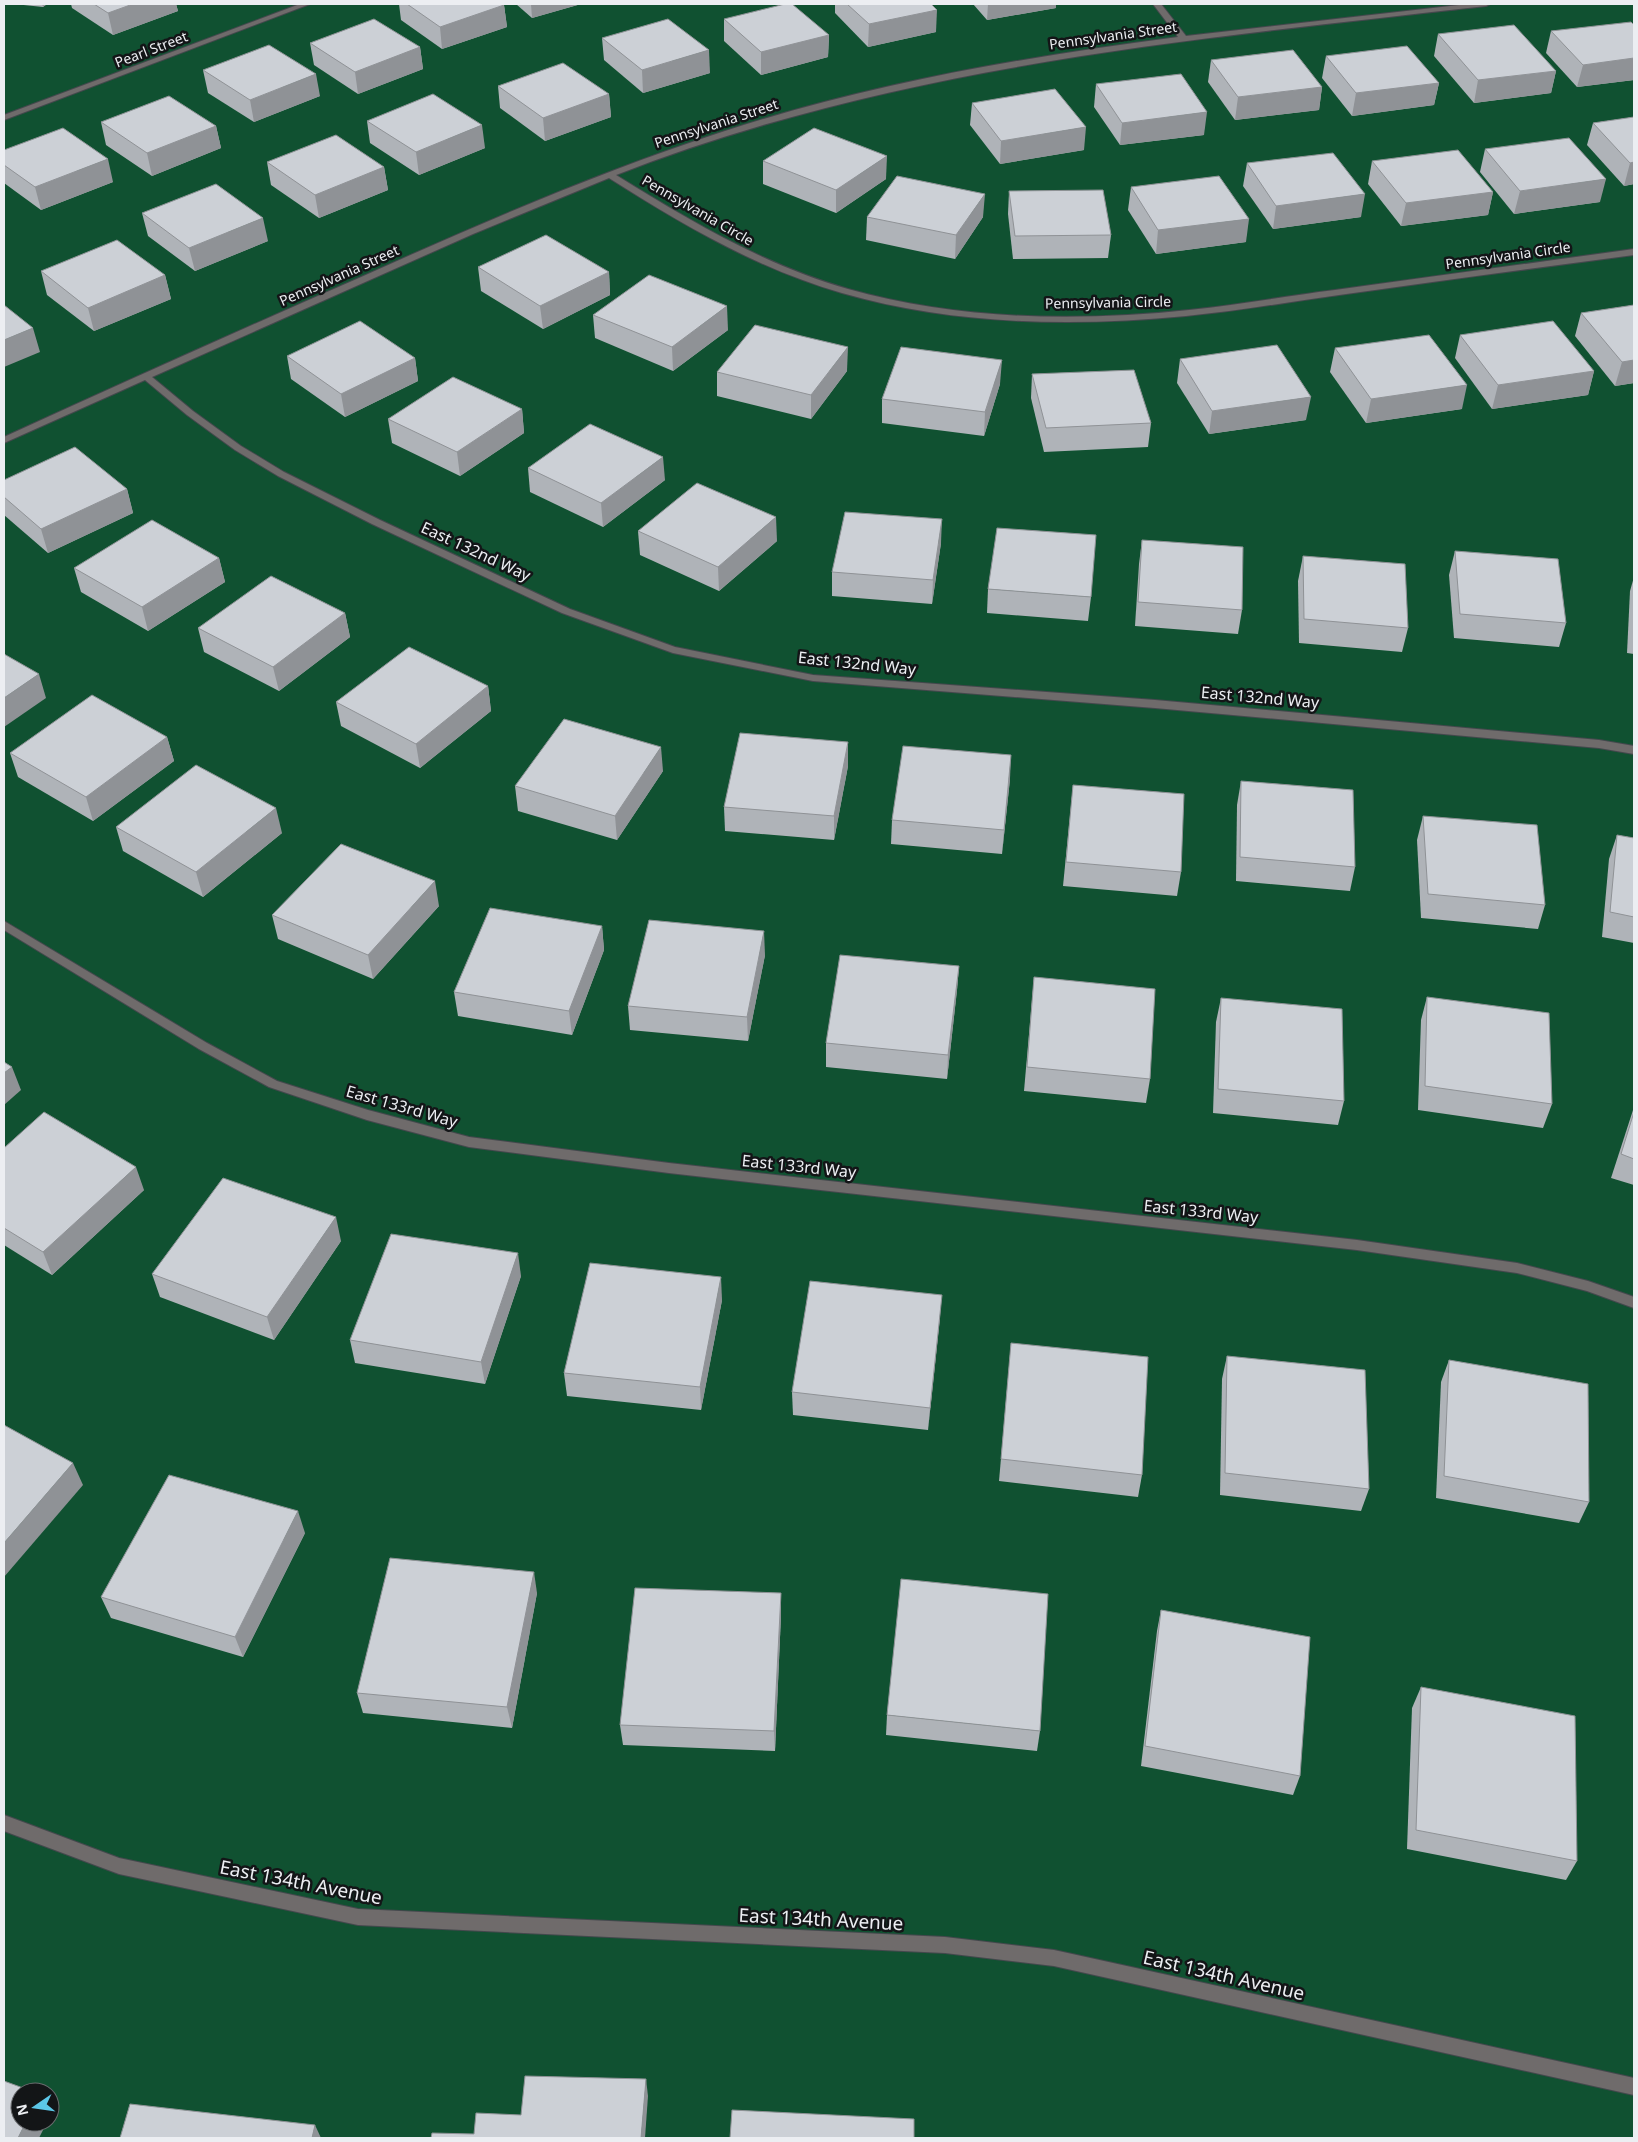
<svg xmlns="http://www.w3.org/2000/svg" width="1638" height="2142" font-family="'Noto Sans',sans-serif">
	<rect width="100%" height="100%" fill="#292d32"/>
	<path fill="#105131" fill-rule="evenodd" d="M4,4H1634V2138H4ZM20,2092H50V2122H20Z"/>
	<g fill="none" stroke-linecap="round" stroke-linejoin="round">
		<g stroke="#44484d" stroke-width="2">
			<g id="street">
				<path d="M300,4H310L4,120V115Z"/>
				<path d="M1153,4H1161L1186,36L1468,4H1490L1486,6C1188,40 898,65 616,175C690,221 764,265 848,289C957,320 1076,322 1189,310C1238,305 1287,296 1335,290C1435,276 1534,263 1634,249V255C1536,268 1437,281 1339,295C1288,302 1237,311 1186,316C1072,327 953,325 842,293C758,269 683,225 609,178L473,234L152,377L193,411L241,446L284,472L380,520L570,609L675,647L813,675L1155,700L1599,740L1634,746V754L1599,748L1155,708L813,681L673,653L562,613L372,524L278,476L235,450L187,415L145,380L4,443V437C122,383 240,330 359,278C479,224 599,172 725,131C872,83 1025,57 1178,37Z"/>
				<path d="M4,921L207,1043L277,1081L368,1110L469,1137L669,1163L1357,1240L1517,1263L1588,1281L1634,1297V1308L1587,1291L1517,1273L1357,1250L669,1173L469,1147L367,1120L269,1087L199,1049L4,930Z"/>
				<path d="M4,1815L119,1858L358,1909L945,1937L1054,1950L1634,2078V2095L1054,1966L945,1953L358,1925L119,1874L4,1831Z"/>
			</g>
		</g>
		<use href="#street" fill="#6f6b6b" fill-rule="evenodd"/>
	</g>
	<g fill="#afb3b8">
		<path d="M14,4H47L43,7Z"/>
		<path d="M71,4H176L178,11L113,35L72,8Z"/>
		<path d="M399,4H502L504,5L507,27L442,49L401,20Z"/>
		<path d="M516,4H581L532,18Z"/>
		<path d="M835,4H931L936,32L868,47L835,13Z"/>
		<path d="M973,4H1056V8L987,20Z"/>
		<path d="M724,19L829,35L828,57L761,75L724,41Z"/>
		<path d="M1634,25V80L1577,87L1546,53L1551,31Z"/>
		<path d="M1438,34L1556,71L1551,93L1474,103L1434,56Z"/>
		<path d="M602,38L710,73L643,93L604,60Z"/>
		<path d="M310,43L420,47L423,69L358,94L314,65Z"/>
		<path d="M1326,56L1439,83L1434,105L1352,116L1322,78Z"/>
		<path d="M1211,60L1322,87L1319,110L1235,120L1208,82Z"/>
		<path d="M203,70L320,96L254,122L208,93Z"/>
		<path d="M1096,84L1204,135L1120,145L1094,107Z"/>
		<path d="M498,86L609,94L611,117L545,141L500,108Z"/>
		<path d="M972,103L1084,150L1000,164L970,125Z"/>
		<path d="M1634,117V184L1624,186L1587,145L1593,123Z"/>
		<path d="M367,121L485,148L419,175L370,143Z"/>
		<path d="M101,122L216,126L221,148L152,176L106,145Z"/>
		<path d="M1485,149L1600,202L1514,214L1480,172Z"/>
		<path d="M4,150L113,182L41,210L4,183Z"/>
		<path d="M763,161L886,179L836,213L763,184Z"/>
		<path d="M1372,161L1493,192L1488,215L1401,226L1368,184Z"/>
		<path d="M267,162L384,167L388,190L319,218L271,185Z"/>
		<path d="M1247,163L1361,217L1273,229L1243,186Z"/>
		<path d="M1131,187L1246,242L1156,254L1128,210Z"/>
		<path d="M1009,191L1111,235L1108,258L1013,259L1008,214Z"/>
		<path d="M142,213L268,241L195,271L148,236Z"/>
		<path d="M867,217H983L955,259L866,240Z"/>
		<path d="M478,267L609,272L610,295L543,329L481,291Z"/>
		<path d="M41,271L165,275L171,299L94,331L47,295Z"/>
		<path d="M1634,305V383L1615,386L1575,336L1581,313Z"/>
		<path d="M593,315L728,330L673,371L595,338Z"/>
		<path d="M1460,335L1594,371L1588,395L1492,409L1455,358Z"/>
		<path d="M1335,348L1462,409L1366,423L1330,372Z"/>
		<path d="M287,356L415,358L418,381L345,417L291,379Z"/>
		<path d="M1180,359L1306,420L1209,434L1177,383Z"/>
		<path d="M847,371L811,419L717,396V372Z"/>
		<path d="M1032,374L1151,423L1148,447L1044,452L1031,398Z"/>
		<path d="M1000,384L984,436L882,423V399Z"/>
		<path d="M522,409L524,433L460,476L392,443L388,419Z"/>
		<path d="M528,468L665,480L603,527L530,492Z"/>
		<path d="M4,480L127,489L133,513L48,553L4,515Z"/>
		<path d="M638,531L777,541L719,591L640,555Z"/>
		<path d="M1142,540L1242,610L1238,634L1135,626L1139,564Z"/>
		<path d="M941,543L932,604L832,596V572Z"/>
		<path d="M1455,551L1566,623L1559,647L1454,638L1449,575Z"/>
		<path d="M1303,556L1408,628L1402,652L1299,643L1298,581Z"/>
		<path d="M219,558L225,582L148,631L81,592L74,568Z"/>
		<path d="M1634,577V654L1627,653L1630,591Z"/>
		<path d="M988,589L1091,597L1088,621L987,613Z"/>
		<path d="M345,613L350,637L279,691L204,652L198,628Z"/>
		<path d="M488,686L491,711L420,768L341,726L336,702Z"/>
		<path d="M167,737L174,761L93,821L18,777L10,753Z"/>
		<path d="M848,742V766L834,840L725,831L724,807Z"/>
		<path d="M663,771L617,840L518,811L515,786Z"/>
		<path d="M1010,779L1002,854L891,844L892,820Z"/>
		<path d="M1241,781L1355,867L1350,891L1236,881L1237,805Z"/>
		<path d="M1073,785L1181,872L1177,896L1063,886Z"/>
		<path d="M1423,816L1545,905L1538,929L1421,918L1417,840Z"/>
		<path d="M116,827L282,833L203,897L123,851Z"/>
		<path d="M1617,835L1634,838V943L1602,937L1609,859Z"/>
		<path d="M439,906L373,979L278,939L272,915Z"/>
		<path d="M602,926L604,950L572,1035L458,1016L454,992Z"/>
		<path d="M765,955L748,1041L630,1030L628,1006Z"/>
		<path d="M959,966L957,990L947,1079L826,1067V1043Z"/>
		<path d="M1034,977L1150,1079L1146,1103L1024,1091Z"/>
		<path d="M1427,997L1552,1104L1543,1128L1418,1110L1421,1020Z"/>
		<path d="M1221,998L1344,1101L1338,1125L1213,1113L1216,1022Z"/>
		<path d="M1634,1107V1185L1611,1178Z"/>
		<path d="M4,1148L144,1190L52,1275L4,1245Z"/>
		<path d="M341,1241L274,1340L160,1297L152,1274Z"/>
		<path d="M521,1276L485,1384L355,1363L350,1340Z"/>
		<path d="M722,1300L701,1410L567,1396L564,1373Z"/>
		<path d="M940,1317L928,1430L793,1415L792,1392Z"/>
		<path d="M1011,1343L1142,1475L1138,1497L999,1481Z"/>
		<path d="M1227,1356L1369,1489L1361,1511L1220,1495L1222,1379Z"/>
		<path d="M1449,1360L1589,1502L1579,1523L1436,1498L1441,1382Z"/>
		<path d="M305,1533L243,1657L111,1618L101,1597Z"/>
		<path d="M537,1593L512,1728L363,1713L357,1693Z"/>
		<path d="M781,1593V1615L775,1751L623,1745L620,1725Z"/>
		<path d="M1161,1610L1300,1776L1293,1795L1141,1766L1157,1631Z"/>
		<path d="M1421,1687L1577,1861L1566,1880L1407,1849L1412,1708Z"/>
		<path d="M887,1715L1040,1731L1037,1751L886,1735Z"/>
	</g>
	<g fill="#8f9296">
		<path d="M42,4H47L43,7Z"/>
		<path d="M133,4H176L178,11L113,35L108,13Z"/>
		<path d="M531,4H581L532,18Z"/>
		<path d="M988,4H1056V8L987,20Z"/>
		<path d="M504,5L507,27L442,49L440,27Z"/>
		<path d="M937,10L936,32L868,47L869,24Z"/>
		<path d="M829,35L828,57L761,75V52Z"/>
		<path d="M420,47L423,69L358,94L355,72Z"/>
		<path d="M709,50L710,73L643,93L642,70Z"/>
		<path d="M1634,58V80L1577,87L1583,65Z"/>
		<path d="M1556,71L1551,93L1474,103L1478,80Z"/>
		<path d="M316,74L320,96L254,122L250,100Z"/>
		<path d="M1439,83L1434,105L1352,116L1356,93Z"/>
		<path d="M1322,87L1319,110L1235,120L1238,97Z"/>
		<path d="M609,94L611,117L545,141L543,118Z"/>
		<path d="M1207,112L1204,135L1120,145L1122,123Z"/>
		<path d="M482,125L485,148L419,175L416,152Z"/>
		<path d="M216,126L221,148L152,176L147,153Z"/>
		<path d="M1086,127L1084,150L1000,164L1001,141Z"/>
		<path d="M887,156L886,179L836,213V190Z"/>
		<path d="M108,159L113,182L41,210L35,187Z"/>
		<path d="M1634,162V184L1624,186L1630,163Z"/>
		<path d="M384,167L388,190L319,218L315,195Z"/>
		<path d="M1606,179L1600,202L1514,214L1520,191Z"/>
		<path d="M1493,192L1488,215L1401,226L1406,203Z"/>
		<path d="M985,194L983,217L955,259L956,235Z"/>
		<path d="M1365,194L1361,217L1273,229L1276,206Z"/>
		<path d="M263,218L268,241L195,271L189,248Z"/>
		<path d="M1249,219L1246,242L1156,254L1158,230Z"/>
		<path d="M609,272L610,295L543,329L540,306Z"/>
		<path d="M165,275L171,299L94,331L88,308Z"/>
		<path d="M727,306L728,330L673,371L672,347Z"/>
		<path d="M33,328L40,352L4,367V340Z"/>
		<path d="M848,347L847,371L811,419V395Z"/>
		<path d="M415,358L418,381L345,417L341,394Z"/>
		<path d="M1002,360L1000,384L984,436L985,412Z"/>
		<path d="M1634,360V383L1615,386L1622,362Z"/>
		<path d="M1594,371L1588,395L1492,409L1498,385Z"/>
		<path d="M1467,385L1462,409L1366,423L1371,399Z"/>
		<path d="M1311,397L1306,420L1209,434L1212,411Z"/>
		<path d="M522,409L524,433L460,476L457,452Z"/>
		<path d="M663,457L665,480L603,527L601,503Z"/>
		<path d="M127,489L133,513L48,553L41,529Z"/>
		<path d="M776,517L777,541L719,591L718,567Z"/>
		<path d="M942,519L941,543L932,604L933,580Z"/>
		<path d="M219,558L225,582L148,631L142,607Z"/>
		<path d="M345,613L350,637L279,691L273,667Z"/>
		<path d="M39,674L46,698L4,727V698Z"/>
		<path d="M488,686L491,711L420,768L416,744Z"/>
		<path d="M167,737L174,761L93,821L86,797Z"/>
		<path d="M848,742V766L834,840V816Z"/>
		<path d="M661,747L663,771L617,840L615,816Z"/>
		<path d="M1011,755L1010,779L1002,854L1004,830Z"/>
		<path d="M276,808L282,833L203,897L196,872Z"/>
		<path d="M435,881L439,906L373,979L368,955Z"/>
		<path d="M602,926L604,950L572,1035L569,1011Z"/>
		<path d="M764,931L765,955L748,1041L747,1017Z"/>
		<path d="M959,966L957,990L947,1079L948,1055Z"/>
		<path d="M12,1067L21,1090L4,1105V1073Z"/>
		<path d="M136,1167L144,1190L52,1275L43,1252Z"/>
		<path d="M336,1217L341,1241L274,1340L267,1317Z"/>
		<path d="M518,1253L521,1276L485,1384L481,1362Z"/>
		<path d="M721,1277L722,1300L701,1410L700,1387Z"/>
		<path d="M942,1295L940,1317L928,1430L930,1408Z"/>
		<path d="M73,1463L83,1485L4,1577V1543Z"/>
		<path d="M298,1511L305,1533L243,1657L235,1637Z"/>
		<path d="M534,1572L537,1593L512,1728L507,1707Z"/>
		<path d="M781,1593V1615L775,1751L774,1731Z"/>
		<path d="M646,2079L648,2096L645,2138H641Z"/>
		<path d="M50,2107L52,2110L50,2115Z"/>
		<path d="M26,2122H47L39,2138H18Z"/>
		<path d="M315,2125L321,2138H312Z"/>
	</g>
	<g fill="#ccd0d6" stroke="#8f9296">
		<path d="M94,4H133L108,13Z"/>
		<path d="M407,4H502L504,5L440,27Z"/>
		<path d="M785,4H792L829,35L761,52L724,19Z"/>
		<path d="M847,4H931L937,10L869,24Z"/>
		<path d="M374,19L420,47L355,72L310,43Z"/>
		<path d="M668,19L709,50L642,70L602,38Z"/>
		<path d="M1631,22L1634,25V58L1583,65L1551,31Z"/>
		<path d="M1514,25L1556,71L1478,80L1438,34Z"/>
		<path d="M269,45L316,74L250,100L203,70Z"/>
		<path d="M1407,46L1439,83L1356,93L1326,56Z"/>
		<path d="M1293,50L1322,87L1238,97L1211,60Z"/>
		<path d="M563,63L609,94L543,118L498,86Z"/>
		<path d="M1181,74L1207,112L1122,123L1096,84Z"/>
		<path d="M1055,89L1086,127L1001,141L972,103Z"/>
		<path d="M433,94L482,125L416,152L367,121Z"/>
		<path d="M169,96L216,126L147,153L101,122Z"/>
		<path d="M1634,117V162L1630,163L1593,123Z"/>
		<path d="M63,128L108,159L35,187L4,165V150Z"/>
		<path d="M814,128L887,156L836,190L763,161Z"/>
		<path d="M336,135L384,167L315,195L267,162Z"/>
		<path d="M1569,138L1606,179L1520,191L1485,149Z"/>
		<path d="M1458,150L1493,192L1406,203L1372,161Z"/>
		<path d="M1333,153L1365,194L1276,206L1247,163Z"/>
		<path d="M897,176L985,194L956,235L867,217Z"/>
		<path d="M1219,176L1249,219L1158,230L1131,187Z"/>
		<path d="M216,184L263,218L189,248L142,213Z"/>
		<path d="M1103,190L1111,235L1015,236L1009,191Z"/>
		<path d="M546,235L609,272L540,306L478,267Z"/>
		<path d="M117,240L165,275L88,308L41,271Z"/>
		<path d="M649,275L727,306L672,347L593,315Z"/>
		<path d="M4,305L33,328L4,340Z"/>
		<path d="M1634,305V360L1622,362L1581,313Z"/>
		<path d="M360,321L415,358L341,394L287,356Z"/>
		<path d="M1553,321L1594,371L1498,385L1460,335Z"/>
		<path d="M755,325L848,347L811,395L717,372Z"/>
		<path d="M1429,335L1467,385L1371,399L1335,348Z"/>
		<path d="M1277,345L1311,397L1212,411L1180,359Z"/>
		<path d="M901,347L1002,360L985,412L882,399Z"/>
		<path d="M1134,370L1151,423L1046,428L1032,374Z"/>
		<path d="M453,377L522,409L457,452L388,419Z"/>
		<path d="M590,424L663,457L601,503L528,468Z"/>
		<path d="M75,447L127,489L41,529L4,497V480Z"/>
		<path d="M697,483L776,517L718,567L638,531Z"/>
		<path d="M845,512L942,519L933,580L832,572Z"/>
		<path d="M152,520L219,558L142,607L74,568Z"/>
		<path d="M997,528L1096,535L1091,597L988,589Z"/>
		<path d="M1142,540L1243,547L1242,610L1138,602Z"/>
		<path d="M1455,551L1558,559L1566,623L1460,614Z"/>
		<path d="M1303,556L1405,564L1408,628L1304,619Z"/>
		<path d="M271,576L345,613L273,667L198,628Z"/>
		<path d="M409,647L488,686L416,744L336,702Z"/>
		<path d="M4,654L39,674L4,698Z"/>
		<path d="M92,695L167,737L86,797L10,753Z"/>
		<path d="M564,719L661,747L615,816L515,786Z"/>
		<path d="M740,733L848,742L834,816L724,807Z"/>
		<path d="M903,746L1011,755L1004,830L892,820Z"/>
		<path d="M196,765L276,808L196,872L116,827Z"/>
		<path d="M1241,781L1353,790L1355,867L1240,857Z"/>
		<path d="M1073,785L1184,794L1181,872L1066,862Z"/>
		<path d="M1423,816L1537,825L1545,905L1428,894Z"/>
		<path d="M1617,835L1634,838V917L1610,912Z"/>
		<path d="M341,844L435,881L368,955L272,915Z"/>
		<path d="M490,908L602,926L569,1011L454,992Z"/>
		<path d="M649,920L764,931L747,1017L628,1006Z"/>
		<path d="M840,955L959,966L948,1055L826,1043Z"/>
		<path d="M1034,977L1155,989L1150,1079L1027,1067Z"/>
		<path d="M1427,997L1549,1013L1552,1104L1425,1086Z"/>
		<path d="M1221,998L1342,1009L1344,1101L1218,1089Z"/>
		<path d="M4,1062L12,1067L4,1073Z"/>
		<path d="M44,1112L136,1167L43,1252L4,1228V1148Z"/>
		<path d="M1634,1112V1159L1621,1154Z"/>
		<path d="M223,1178L336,1217L267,1317L152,1274Z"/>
		<path d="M391,1234L518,1253L481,1362L350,1340Z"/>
		<path d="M590,1263L721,1277L700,1387L564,1373Z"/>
		<path d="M810,1281L942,1295L930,1408L792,1392Z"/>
		<path d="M1011,1343L1148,1357L1142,1475L1001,1459Z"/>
		<path d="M1227,1356L1365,1370L1369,1489L1225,1473Z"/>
		<path d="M1449,1360L1588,1384L1589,1502L1444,1476Z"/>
		<path d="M4,1425L73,1463L4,1543Z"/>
		<path d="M169,1475L298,1511L235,1637L101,1597Z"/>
		<path d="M390,1558L534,1572L507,1707L357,1693Z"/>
		<path d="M901,1579L1048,1594L1040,1731L887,1715Z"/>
		<path d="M635,1588L781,1593L774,1731L620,1725Z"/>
		<path d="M1161,1610L1310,1637L1300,1776L1145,1746Z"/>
		<path d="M1421,1687L1575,1716L1577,1861L1416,1830Z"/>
		<path d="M525,2076L646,2079L641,2138H431L432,2133L474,2134L476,2113L521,2115Z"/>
		<path d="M4,2081L34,2092H20V2122H26L18,2138H4Z"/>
		<path d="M130,2104L315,2125L312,2138H120Z"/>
		<path d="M732,2110L914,2119V2138H730Z"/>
	</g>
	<g text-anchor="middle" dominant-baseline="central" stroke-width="5" stroke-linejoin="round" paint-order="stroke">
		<g font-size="14" fill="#eceef2" stroke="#131517">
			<text transform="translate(1113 35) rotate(-8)">Pennsylvania Street</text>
			<text transform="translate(151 49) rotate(-21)">Pearl Street</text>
			<text transform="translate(716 123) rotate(-18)">Pennsylvania Street</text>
			<text transform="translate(698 210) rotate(30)">Pennsylvania Circle</text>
			<text transform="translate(1508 255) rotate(-8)">Pennsylvania Circle</text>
			<text transform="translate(339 275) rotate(-24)">Pennsylvania Street</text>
			<text transform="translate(1108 302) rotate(-1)">Pennsylvania Circle</text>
		</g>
		<g font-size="16" fill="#eceef2" stroke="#131517">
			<text transform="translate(476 551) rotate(25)">East 132nd Way</text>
			<text transform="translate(857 663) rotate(6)">East 132nd Way</text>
			<text transform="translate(1260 697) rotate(5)">East 132nd Way</text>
			<text transform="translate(402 1106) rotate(16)">East 133rd Way</text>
			<text transform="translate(799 1166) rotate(6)">East 133rd Way</text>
			<text transform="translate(1201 1211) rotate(6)">East 133rd Way</text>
		</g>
		<g font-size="19" fill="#eceef2" stroke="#131517">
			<text transform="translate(301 1882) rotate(11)">East 134th Avenue</text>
			<text transform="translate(821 1919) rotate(3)">East 134th Avenue</text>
			<text transform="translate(1224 1975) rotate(13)">East 134th Avenue</text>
		</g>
	</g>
	<rect width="1638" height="2142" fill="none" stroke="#eceef2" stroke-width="10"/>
	<g transform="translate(35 2107) rotate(257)"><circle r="24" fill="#131517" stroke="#6a6c6f"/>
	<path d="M0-4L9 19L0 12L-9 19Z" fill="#5cc7e8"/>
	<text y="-8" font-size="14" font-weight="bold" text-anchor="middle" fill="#eceef2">N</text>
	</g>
</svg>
